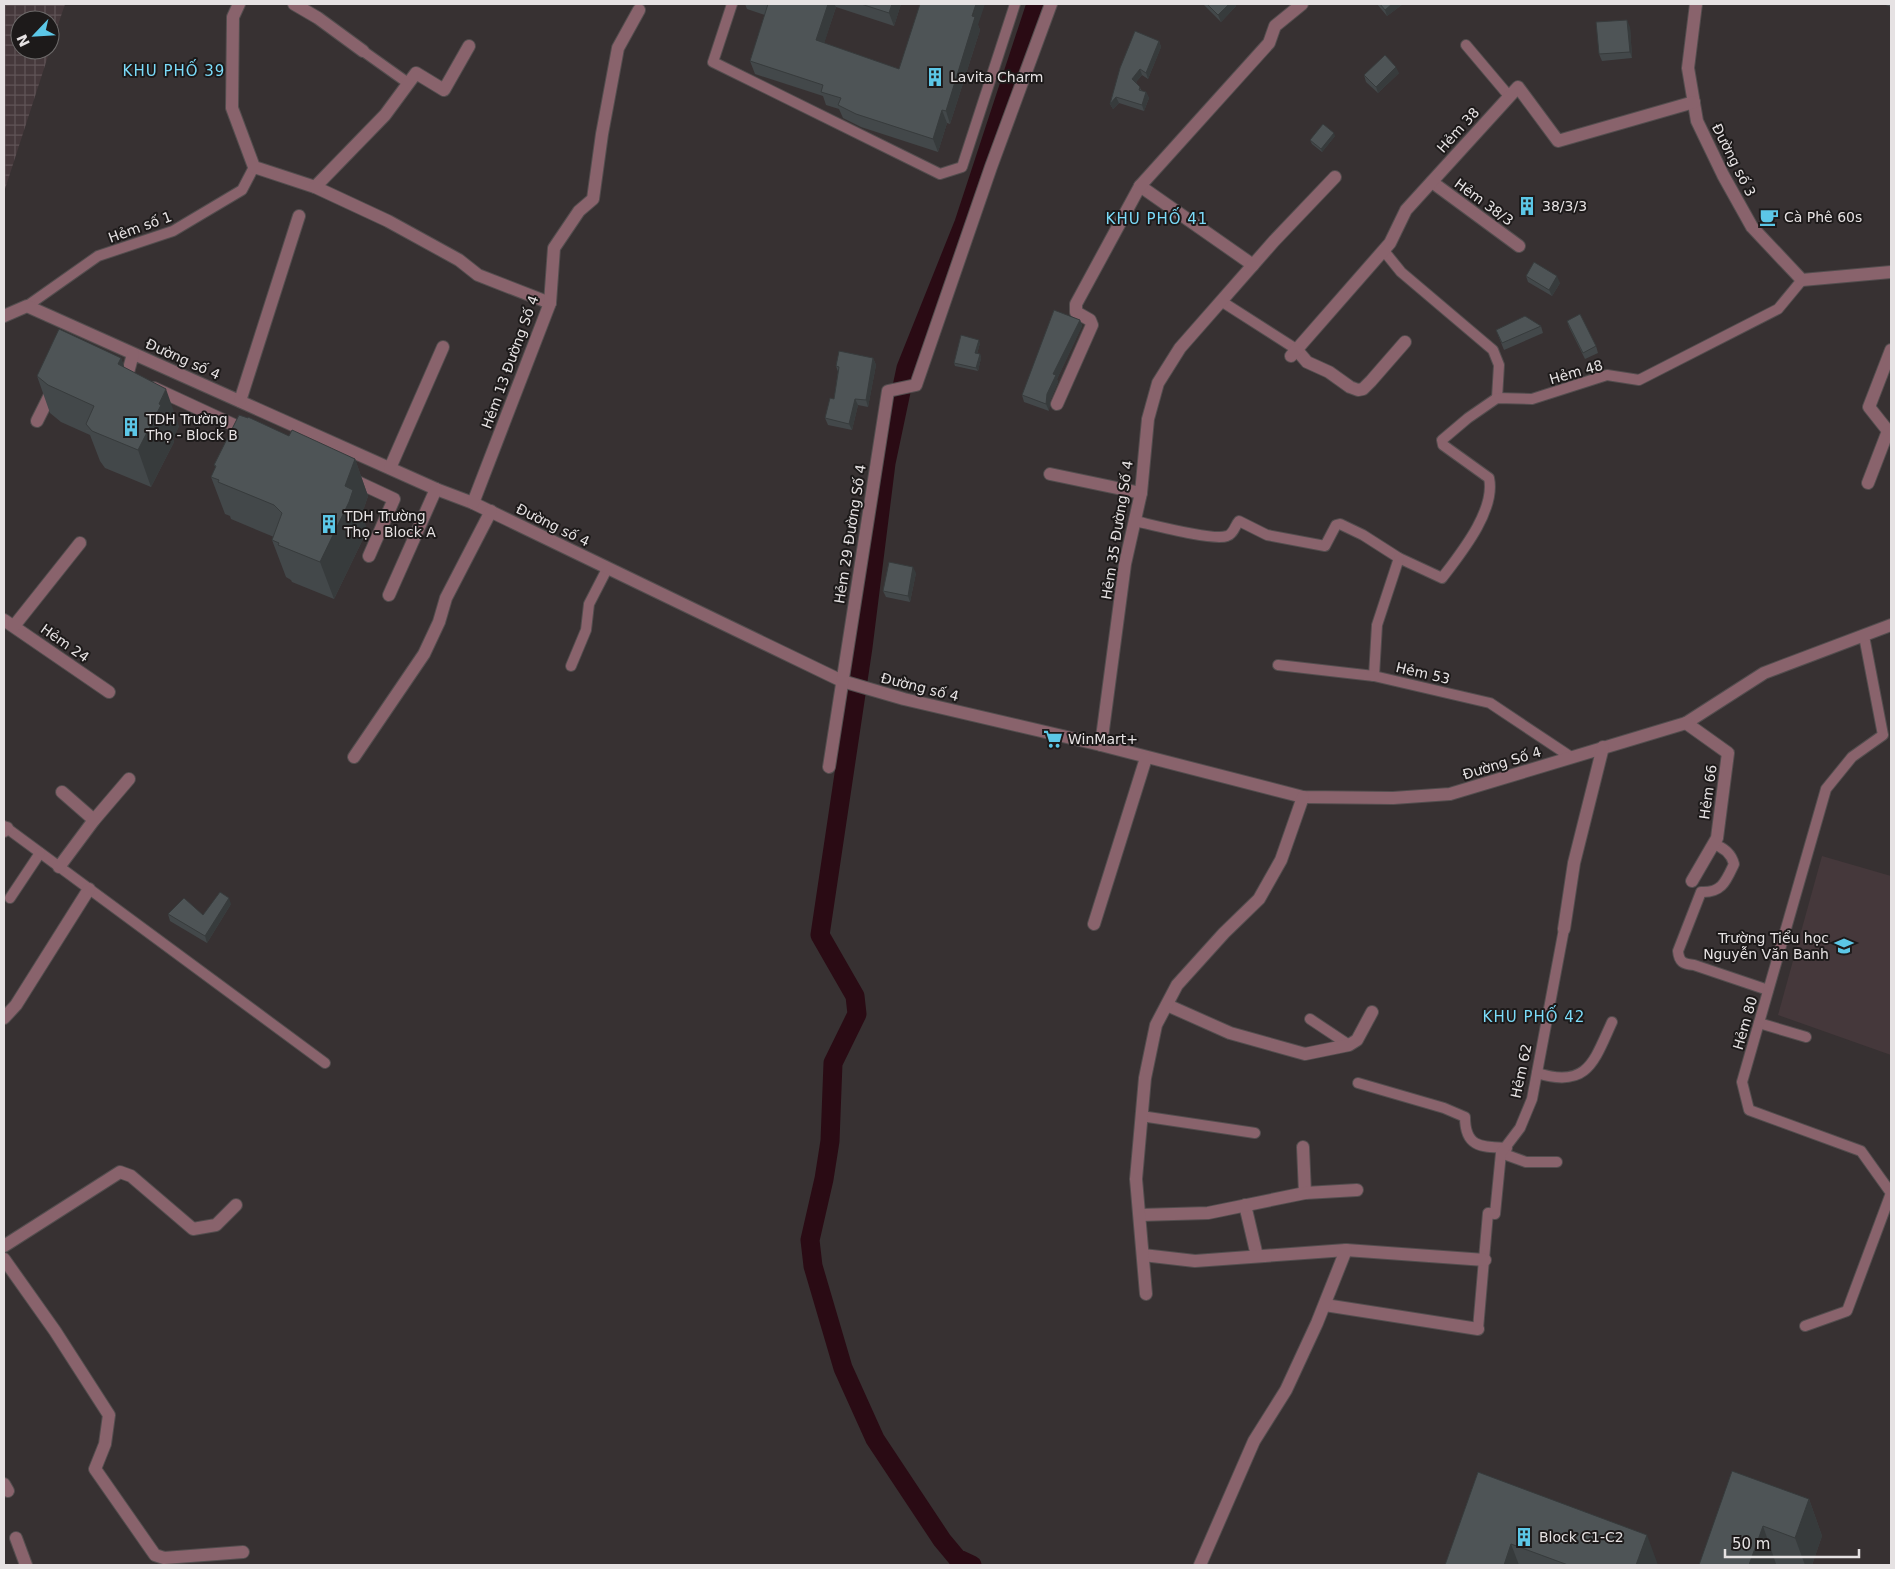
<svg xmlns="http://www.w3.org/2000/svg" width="1895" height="1569" font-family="'DejaVu Sans',sans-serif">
	<defs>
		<pattern id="industrial-grid" width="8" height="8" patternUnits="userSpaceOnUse" patternTransform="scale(1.25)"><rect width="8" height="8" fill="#45383b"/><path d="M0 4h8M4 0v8" fill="none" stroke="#605457"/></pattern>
	</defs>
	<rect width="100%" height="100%" fill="#373132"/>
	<path fill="#45383b" d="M1822,856L1891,876V1055L1778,1015Z"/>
	<path fill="url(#industrial-grid)" d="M4,4H65L50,49V20H20V50H50L4,192Z"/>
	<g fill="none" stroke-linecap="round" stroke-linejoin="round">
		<path stroke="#2a0b14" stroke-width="19" d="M972,1565L957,1558L942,1540L875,1439L843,1368L813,1266L810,1240L824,1179L830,1141L833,1063L857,1014L855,996L820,935L863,647L886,463L906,368L964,223L1036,4"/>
		<g stroke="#534d4e" stroke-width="12">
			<g id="service">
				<path d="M732,4L713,62L940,174L962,167L1015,4"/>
				<path d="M1466,45L1509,96"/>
				<path d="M363,51L408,83"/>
				<path d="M1384,251L1401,272L1493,350L1499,365L1497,398"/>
				<path d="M1221,301L1296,349"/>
				<path d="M27,306L98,256L173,231L242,190L254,167"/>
				<path d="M1135,521C1153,525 1213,541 1227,536C1234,534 1235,525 1239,521L1267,535L1325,546L1336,525L1340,524L1363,535L1399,558L1442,578C1461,553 1496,510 1489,478L1443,445L1442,440L1468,418L1497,398L1532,399L1607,375L1639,380L1778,309L1802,280"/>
				<path d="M1399,558L1377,625L1374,676L1490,703L1571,757"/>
				<path d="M1278,665L1374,676"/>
				<path d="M571,666L586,630L589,604L607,569"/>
				<path d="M4,826L325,1063"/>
				<path d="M1713,844C1723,847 1731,853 1734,864C1726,881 1722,893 1701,892L1678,951C1679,962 1683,964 1694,965L1768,990"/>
				<path d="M10,898L40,853"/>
				<path d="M1310,1019L1349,1045"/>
				<path d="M1759,1023L1806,1037"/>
				<path d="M1537,1073C1588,1089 1594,1061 1612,1022"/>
				<path d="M1358,1083L1444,1108L1465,1117C1465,1148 1482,1147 1507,1148"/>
				<path d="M1141,1116L1255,1133"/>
				<path d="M1501,1153L1526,1162H1557"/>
				<path d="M1805,1326L1847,1311L1891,1193L1861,1151L1749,1110L1742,1082L1826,789L1852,757L1883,735L1864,636"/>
				<path d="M1478,1329L1488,1213L1495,1214L1501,1153L1520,1128L1532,1099L1564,929"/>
			</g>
		</g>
		<g stroke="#534d4e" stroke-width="14">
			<g id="minor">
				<path d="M239,4L233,17L232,108L254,167L315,187L388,221L459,260L478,275L550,303"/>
				<path d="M294,4L318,18L363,51"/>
				<path d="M1696,4L1688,68L1697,121L1723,175L1752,227L1802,280L1891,272"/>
				<path d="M1432,182L1519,246"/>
				<path d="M1140,186L1253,265"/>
				<path d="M315,187L385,115L416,73L444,90L469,46"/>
				<path d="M4,316L27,306L436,489L473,503L842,681L904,699L1101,745L1303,797L1393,798L1450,794L1686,723L1764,673L1891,625"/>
				<path d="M1296,349L1307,362L1329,372L1350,387L1358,390L1363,389L1371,381L1405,342"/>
				<path d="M1291,356L1390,243L1406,210L1518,87L1558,141L1694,102"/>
				<path d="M127,376L133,354"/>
				<path d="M154,388L249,432"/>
				<path d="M240,401L299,216"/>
				<path d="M1057,404L1092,325L1090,320L1076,312V304L1140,186L1269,43L1275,26L1302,4"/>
				<path d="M37,421L54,387"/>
				<path d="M390,468L443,347"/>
				<path d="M1050,474L1141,493"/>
				<path d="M349,478L394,499L369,556"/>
				<path d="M1868,483L1888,431L1869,407L1891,350"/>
				<path d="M473,503L550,303L554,248L579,211L593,199L602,134L618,48L639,10"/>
				<path d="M389,595L436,489"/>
				<path d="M4,620L109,692"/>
				<path d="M14,626L80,543"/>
				<path d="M1686,723L1728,753L1717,838L1692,881"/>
				<path d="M1101,745L1125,564L1141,493L1148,419L1158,383L1180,348L1274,241L1335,177"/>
				<path d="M354,757L424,654L439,622L446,598L491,511"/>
				<path d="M829,767L888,391L916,385L991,167L1051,4"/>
				<path d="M62,792L94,820"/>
				<path d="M4,831L7,828"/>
				<path d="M59,867L94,820L129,779"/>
				<path d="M1094,924L1146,758"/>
				<path d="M1564,929L1574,863L1603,747"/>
				<path d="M1167,1005L1230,1033L1305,1054L1349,1045L1357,1040L1372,1012"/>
				<path d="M4,1018L16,1005L89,889"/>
				<path d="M1303,1147L1305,1193"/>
				<path d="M1245,1205L1257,1256"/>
				<path d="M1140,1215L1208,1213L1305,1193L1357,1190"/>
				<path d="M4,1246L120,1172L131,1176L193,1229L216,1225L236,1205"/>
				<path d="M1143,1255L1195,1261L1346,1250L1485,1260"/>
				<path d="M4,1259L55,1331L109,1415L105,1444L95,1469L155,1555L164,1558L243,1552"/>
				<path d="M1146,1294L1136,1179L1145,1078L1156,1025L1177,985L1224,933L1259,899L1281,860L1303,797"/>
				<path d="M1325,1305L1478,1329"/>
				<path d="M4,1484L8,1491"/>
				<path d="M16,1538L26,1565"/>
				<path d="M1200,1565L1254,1441L1286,1390L1317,1323L1346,1250"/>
			</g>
		</g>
		<use href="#service" stroke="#89636c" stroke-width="10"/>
		<use href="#minor" stroke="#89636c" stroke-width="12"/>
	</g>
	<g fill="#43484a">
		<path d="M745,4H901L894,26L836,7L824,43L899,69L978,25L980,30L950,124L947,123L938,152L861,127L843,118L839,109L826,105L823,96L755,74L750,61L765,15L747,9Z"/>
		<path d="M1203,4H1236V6L1221,22Z"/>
		<path d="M1377,4H1403L1387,16Z"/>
		<path d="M1883,4H1891V7Z"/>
		<path d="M1630,27L1632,58L1602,61L1599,54Z"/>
		<path d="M1159,41L1161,47L1148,79L1142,75L1136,82L1142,91L1146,92L1149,98L1144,111L1119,103L1113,109L1110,104Z"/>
		<path d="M1399,73L1378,93L1366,82L1364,75Z"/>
		<path d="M1335,136L1322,152L1312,144L1310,140Z"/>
		<path d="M1526,276L1560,283L1552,296L1528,282Z"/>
		<path d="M1080,320L1082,326L1057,379L1058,382L1050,401L1049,411L1024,402L1022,395Z"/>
		<path d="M1567,321L1596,346L1598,353L1585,359L1569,327Z"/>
		<path d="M1541,326L1543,333L1504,350L1496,330Z"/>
		<path d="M980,343L977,354H980L981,358L978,371L955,366L954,363Z"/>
		<path d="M121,358L124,367L179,426L173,439L174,442L151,487L105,468L100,461L90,435L61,422L50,413L37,376Z"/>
		<path d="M873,358L876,365L868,407L858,405L852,430L828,425L825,418L834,399L838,372L836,366Z"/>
		<path d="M289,436L355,459L368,496L362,514L366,527L363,539L334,599L292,582L291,580L286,577L272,540L274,537L231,519L230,516L225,514L211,477L216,468L214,465Z"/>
		<path d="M916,573L910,602L886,597L883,591Z"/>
		<path d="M231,904L207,943L170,921L168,914L203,915Z"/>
		<path d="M1478,1472L1658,1565H1445Z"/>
		<path d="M1809,1499L1822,1536L1812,1565H1781L1776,1564V1565H1699Z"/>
	</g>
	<g fill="#373b3c">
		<path d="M828,4H834L836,7L821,53L816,40Z"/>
		<path d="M892,4H901L894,26L889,13Z"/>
		<path d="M976,4H985L978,25L980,30L950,124L946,111Z"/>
		<path d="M1229,4H1236V6L1221,22L1218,15Z"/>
		<path d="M1392,4H1403L1387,16L1385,10Z"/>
		<path d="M1627,20L1630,27L1632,58L1630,52Z"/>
		<path d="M1159,41L1161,47L1148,79L1146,73Z"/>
		<path d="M1396,67L1399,73L1378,93L1376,87Z"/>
		<path d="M1140,69L1142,75L1134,84L1132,79Z"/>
		<path d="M1146,92L1149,98L1144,111L1142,105Z"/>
		<path d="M1116,97L1119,103L1113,109L1110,104Z"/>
		<path d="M942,110L947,123L938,152L933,139Z"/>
		<path d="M1334,133L1335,136L1322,152L1321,149Z"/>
		<path d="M1557,276L1560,283L1552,296L1549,290Z"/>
		<path d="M1080,320L1082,326L1057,379L1058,382L1050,401L1049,411L1046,404L1047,394L1053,374Z"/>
		<path d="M979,340L980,343L976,357L975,353Z"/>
		<path d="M980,354L981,358L978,371L976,368Z"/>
		<path d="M121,358L134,395L118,364Z"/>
		<path d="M873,358L876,365L868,407L866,400Z"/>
		<path d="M166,389L179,426L173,439L174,442L151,487L138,450Z"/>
		<path d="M855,399L858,405L852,430L849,424Z"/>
		<path d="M355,459L368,496L362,514L366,527L363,539L334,599L320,562L345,486Z"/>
		<path d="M913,567L916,573L910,602L908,596Z"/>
		<path d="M229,898L231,904L207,943L205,936Z"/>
		<path d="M1809,1499L1822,1536L1812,1565H1805L1795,1538Z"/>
		<path d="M1763,1526L1776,1564V1565H1749Z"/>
		<path d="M1647,1535L1658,1565H1636Z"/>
		<path d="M1511,1544L1519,1565H1504Z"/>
	</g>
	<g fill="#4e5456" stroke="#373b3c">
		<path d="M766,4H828L816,40L899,69L920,4H976L972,16L975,17L946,111L942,110L933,139L856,114L838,105L841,98L821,92L823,85L750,61L768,4Z"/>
		<path d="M861,4H892L889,13Z"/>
		<path d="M1207,4H1229L1218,15Z"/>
		<path d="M1380,4H1392L1385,10Z"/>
		<path d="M1627,20L1630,52L1599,54L1596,22Z"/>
		<path d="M1135,31L1159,41L1146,73L1140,69L1132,79L1140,87L1139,90L1146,92L1142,105L1116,97L1110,104L1120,68Z"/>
		<path d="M1385,55L1396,67L1376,87L1364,75Z"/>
		<path d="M1323,124L1334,133L1321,149L1310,140Z"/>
		<path d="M1534,262L1557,276L1549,290L1526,276Z"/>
		<path d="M1054,310L1080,320L1053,374L1056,375L1047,394L1046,404L1022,395Z"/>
		<path d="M1580,314L1596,346L1583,353L1567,321Z"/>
		<path d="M1525,316L1541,326L1502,343L1496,330Z"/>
		<path d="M59,329L121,358L118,364L166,389L159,404L161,405L138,450L92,431L86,424L94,406L48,385L37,376Z"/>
		<path d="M961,335L979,340L975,353L980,354L976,368L954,363Z"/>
		<path d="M839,351L873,358L866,400L855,399L849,424L825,418L830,398L834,399L839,367L836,366Z"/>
		<path d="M239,415L248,418V417L289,436L292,430L355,459L345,486L353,490L349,502L320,562L278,545L279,543L272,540L282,513L274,505L218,482L219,480L211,477L216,466L214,465Z"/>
		<path d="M889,562L913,567L908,596L883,591Z"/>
		<path d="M220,892L229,898L205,936L168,914L184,898L203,915Z"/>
		<path d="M1732,1471L1809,1499L1795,1538L1763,1526L1749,1565H1699Z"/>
		<path d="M1478,1472L1647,1535L1636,1565H1568L1511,1544L1504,1565H1445Z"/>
	</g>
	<defs>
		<g id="building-bare" transform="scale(1.5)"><path d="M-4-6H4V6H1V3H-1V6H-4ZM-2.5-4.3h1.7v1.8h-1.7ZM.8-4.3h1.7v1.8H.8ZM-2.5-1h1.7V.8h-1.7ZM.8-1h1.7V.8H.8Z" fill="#5cc7e7" stroke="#1d1a1a" stroke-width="2.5" paint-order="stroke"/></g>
		<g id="cafe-bare" transform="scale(1.5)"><path d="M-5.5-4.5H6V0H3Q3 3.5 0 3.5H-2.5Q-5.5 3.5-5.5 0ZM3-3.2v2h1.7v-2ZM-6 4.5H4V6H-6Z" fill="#5cc7e7" stroke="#1d1a1a" stroke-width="2.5" paint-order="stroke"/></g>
		<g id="supermarket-bare" transform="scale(1.5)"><path d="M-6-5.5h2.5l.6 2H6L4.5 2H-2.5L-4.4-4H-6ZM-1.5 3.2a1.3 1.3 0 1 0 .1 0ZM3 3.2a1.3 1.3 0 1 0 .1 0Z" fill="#5cc7e7" stroke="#1d1a1a" stroke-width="2.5" paint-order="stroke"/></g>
		<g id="school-bare" transform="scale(1.5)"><path d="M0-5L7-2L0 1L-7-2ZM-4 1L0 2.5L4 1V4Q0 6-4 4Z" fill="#5cc7e7" stroke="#1d1a1a" stroke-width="2.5" paint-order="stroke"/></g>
	</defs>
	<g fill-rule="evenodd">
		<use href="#building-bare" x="935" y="77"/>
		<use href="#building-bare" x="1527" y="206"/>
		<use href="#cafe-bare" x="1769" y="217"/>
		<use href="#building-bare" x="131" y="427"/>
		<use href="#building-bare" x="329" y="524"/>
		<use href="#supermarket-bare" x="1053" y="739"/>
		<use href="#school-bare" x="1844" y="946"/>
		<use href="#building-bare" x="1524" y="1537"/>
	</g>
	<g text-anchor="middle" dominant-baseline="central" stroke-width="4" stroke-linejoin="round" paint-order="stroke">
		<g font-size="14" fill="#e6e2e3" stroke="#1d1a1a" text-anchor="start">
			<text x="950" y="77">Lavita Charm</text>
			<text x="1542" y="206">38/3/3</text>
			<text x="1784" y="217">Cà Phê 60s</text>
			<text x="146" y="419">TDH Trường<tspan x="146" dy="16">Thọ - Block B</tspan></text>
			<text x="344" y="516">TDH Trường<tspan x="344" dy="16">Thọ - Block A</tspan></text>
			<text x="1068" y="739">WinMart+</text>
			<text x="1829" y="938" text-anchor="end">Trường Tiểu học<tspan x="1829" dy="16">Nguyễn Văn Banh</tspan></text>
			<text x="1539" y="1537">Block C1-C2</text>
		</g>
		<g font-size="14" fill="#e6e2e3" stroke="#1d1a1a">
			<text transform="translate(1458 130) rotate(-48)">Hẻm 38</text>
			<text transform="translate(1734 160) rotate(63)">Đường số 3</text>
			<text transform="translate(1484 202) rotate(36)">Hẻm 38/3</text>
			<text transform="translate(140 227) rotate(-20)">Hẻm số 1</text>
			<text transform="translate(183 359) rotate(24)">Đường số 4</text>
			<text transform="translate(510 362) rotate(-70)">Hẻm 13 Đường Số 4</text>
			<text transform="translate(1576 372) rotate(-16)">Hẻm 48</text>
			<text transform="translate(553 525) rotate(26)">Đường số 4</text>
			<text transform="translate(1117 530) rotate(-81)">Hẻm 35 Đường Số 4</text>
			<text transform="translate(850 534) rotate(-81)">Hẻm 29 Đường Số 4</text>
			<text transform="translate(65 643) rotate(35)">Hẻm 24</text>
			<text transform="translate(1423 673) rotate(13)">Hẻm 53</text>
			<text transform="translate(920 687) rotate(14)">Đường số 4</text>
			<text transform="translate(1502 763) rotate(-17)">Đường Số 4</text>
			<text transform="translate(1708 792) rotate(-82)">Hẻm 66</text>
			<text transform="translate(1745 1023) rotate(-74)">Hẻm 80</text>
			<text transform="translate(1521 1071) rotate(-78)">Hẻm 62</text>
		</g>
		<g font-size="15" letter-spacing="1" fill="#7bdbf9" stroke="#1d1a1a">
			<text x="174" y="71">KHU PHỐ 39</text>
			<text x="1157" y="219">KHU PHỐ 41</text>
			<text x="1534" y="1017">KHU PHỐ 42</text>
		</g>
	</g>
	<rect width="1895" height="1569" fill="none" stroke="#e6e2e3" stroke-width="10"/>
	<g transform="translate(35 35) rotate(245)"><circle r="24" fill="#1d1a1a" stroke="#6d6a6a"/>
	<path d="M0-4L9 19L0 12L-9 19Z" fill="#5cc7e7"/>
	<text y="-8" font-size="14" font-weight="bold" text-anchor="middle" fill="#e6e2e3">N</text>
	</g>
	<path d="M1725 1549v8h134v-8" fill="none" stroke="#e6e2e3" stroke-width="2.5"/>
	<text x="1732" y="1549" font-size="15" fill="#e6e2e3" stroke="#1d1a1a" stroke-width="4" paint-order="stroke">50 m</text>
</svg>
